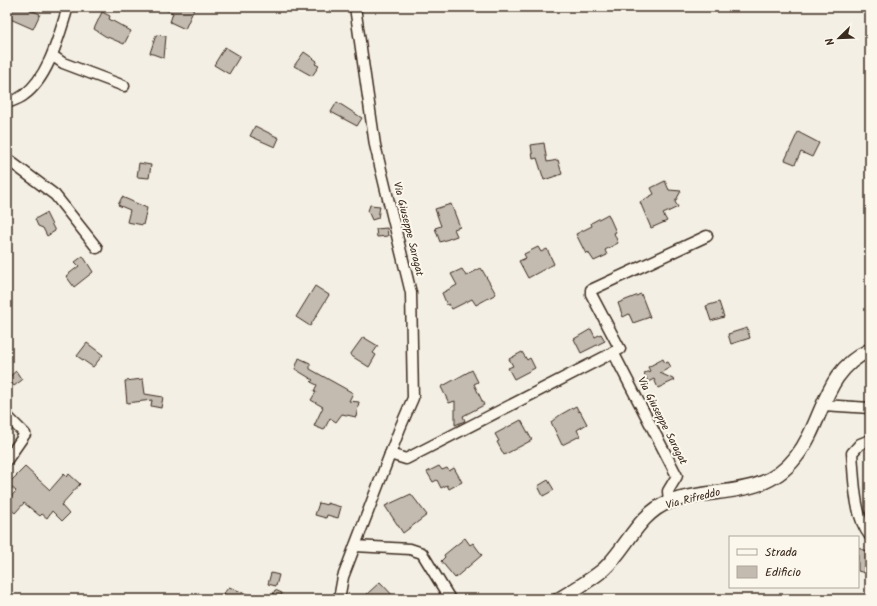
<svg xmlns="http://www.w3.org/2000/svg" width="877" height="606" font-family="Kalam,sans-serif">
	<rect width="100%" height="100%" fill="#f3efe4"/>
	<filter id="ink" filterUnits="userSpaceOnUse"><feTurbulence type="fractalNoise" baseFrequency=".025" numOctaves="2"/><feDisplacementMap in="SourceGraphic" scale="8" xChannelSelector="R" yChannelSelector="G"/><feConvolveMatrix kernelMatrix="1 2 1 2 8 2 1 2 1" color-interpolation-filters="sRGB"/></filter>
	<g filter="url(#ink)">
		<g fill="#c3bbb0" stroke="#3b2a1e">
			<path d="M13,7H24L40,14L33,29L8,18Z"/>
			<path d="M160,7H189L194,9L185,29L170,22L173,13Z"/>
			<path d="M102,12L110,16L109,19L131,31L124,44L105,36L94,29Z"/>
			<path d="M156,35L166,36L164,58L150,53Z"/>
			<path d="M225,47L240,56L229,74L214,65Z"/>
			<path d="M304,52L317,61L315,64L319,66L312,76L294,66Z"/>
			<path d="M337,102L362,118L357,126L331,112Z"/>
			<path d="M255,126L279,138L275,147L250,136Z"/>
			<path d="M798,132L819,143L812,157L801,152L795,164L785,160Z"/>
			<path d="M544,143L547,162L558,160L562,174L544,180L537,158L533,159L531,145Z"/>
			<path d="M139,163L151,165L149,178L137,177Z"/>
			<path d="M665,181L669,190L681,191L675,202L678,207L663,214L667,221L651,228L640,202L654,194L651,188Z"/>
			<path d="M122,197L147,208L143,225L127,222L130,210L118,205Z"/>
			<path d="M451,204L460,227L454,229L457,236L440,242L435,228L441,226L435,209Z"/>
			<path d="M370,205L380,206L378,218L372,220L368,211Z"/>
			<path d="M46,213L55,231L47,236L43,228L38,226L35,219Z"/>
			<path d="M608,214L616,232L614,233L618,243L605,250L607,255L594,261L588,252L586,254L576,234L592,226L591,223Z"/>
			<path d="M387,228L388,236L377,237L376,229Z"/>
			<path d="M538,247L541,252L547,249L554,264L528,278L519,261L526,258L524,254Z"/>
			<path d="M83,256L93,272L74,287L66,276L79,266L75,262Z"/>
			<path d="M481,268L496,294L476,305L472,299L452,309L449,304L447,305L442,293L457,285L451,274L462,269L466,276Z"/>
			<path d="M315,286L329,295L310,326L296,317Z"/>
			<path d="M641,294L650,317L633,323L629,314L623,317L618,303Z"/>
			<path d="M719,302L724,317L711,321L706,306Z"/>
			<path d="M747,328L750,338L731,344L728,334Z"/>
			<path d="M591,329L595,337L601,334L605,341L581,353L574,339Z"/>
			<path d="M363,337L378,346L373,353L376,355L369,367L350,355Z"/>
			<path d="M87,343L103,355L93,367L77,356Z"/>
			<path d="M522,352L527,360L530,358L535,368L514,379L508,368L513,366L509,359Z"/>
			<path d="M299,358L310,363V369L353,393L349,401L359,402L356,417L342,414L336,422L330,418L324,430L314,426L323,407L311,400L316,392L314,391L317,385L311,382L313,380L295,369Z"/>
			<path d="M663,359L665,363L668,362L671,367L660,373L675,380L658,388L654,379L648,382L644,373L650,371L648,367Z"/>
			<path d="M472,370L478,382L474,384L484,405L463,416L465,421L455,425V401L449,403L441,387Z"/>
			<path d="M16,371L22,380L14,386L8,378Z"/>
			<path d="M143,379L145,394L163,397L161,408L151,406L152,400L127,403L125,381Z"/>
			<path d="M576,406L579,412L580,411L587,424L577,430L580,436L562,445L551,422L560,415Z"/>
			<path d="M521,420L532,440L504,455L497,442L499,441L495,434Z"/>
			<path d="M439,466L442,470L447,468L449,471L454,468L462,482L449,489L447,485L441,488L437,480L433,482L427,472Z"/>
			<path d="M25,467L50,490L64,474L67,477L69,474L80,484L61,505L69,514L62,521L52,511L47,518L42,514L40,516L24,503L15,513L7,506V501L16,491L8,484Z"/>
			<path d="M548,480L554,490L543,496L538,486Z"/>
			<path d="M411,494L427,515L403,533L385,506Z"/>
			<path d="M319,503L327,505V503L341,507L338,518L327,515L326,518L315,515Z"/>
			<path d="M465,538L470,545L473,543L482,555L455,578L441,561L445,557L444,555Z"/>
			<path d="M858,548L870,552V571L866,570L865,573L858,571Z"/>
			<path d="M271,573L279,575L276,586L268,584Z"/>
			<path d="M380,582L396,599H372L367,594Z"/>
			<path d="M229,587L257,598V599H230L224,593Z"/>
			<path d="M275,590L282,593L280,599H271Z"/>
		</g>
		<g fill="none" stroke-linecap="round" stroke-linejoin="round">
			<g stroke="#3b2a1e" stroke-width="13">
				<g id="minor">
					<path d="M53,56L63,63L124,86"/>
					<path d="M7,103C12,101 19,99 24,95C49,77 59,35 68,7"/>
					<path d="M7,159L55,195L97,248"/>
					<path d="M613,352L677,476L668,491L669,502"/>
					<path d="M823,405L870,408"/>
					<path d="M7,416L25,434L7,460"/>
					<path d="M870,440L860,444L852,453C854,477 854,517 870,536"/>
					<path d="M390,454L406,459L620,349L591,294V290L707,236"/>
					<path d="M355,546L410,549L422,553L450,599"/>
					<path d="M339,599L343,577L400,428L413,398L411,293L375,145L355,7"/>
				</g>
			</g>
			<g stroke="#3b2a1e" stroke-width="16">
				<path id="major" d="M559,599C574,590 591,580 604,569C626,549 639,513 669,502C714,486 763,500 796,457C825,420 822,372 870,350"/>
			</g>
			<use href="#minor" stroke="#fbf7ec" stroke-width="10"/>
			<use href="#major" stroke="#fbf7ec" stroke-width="13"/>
		</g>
	</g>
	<g text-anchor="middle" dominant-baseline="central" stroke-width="4" stroke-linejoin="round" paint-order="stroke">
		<g font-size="11" fill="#3b2a1e" stroke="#fbf7ec">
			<text transform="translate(408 229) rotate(76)">Via Giuseppe Saragat</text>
			<text transform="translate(662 421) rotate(63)">Via Giuseppe Saragat</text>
			<text transform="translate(693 499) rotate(-14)">Via Rifreddo</text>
		</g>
	</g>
	<rect width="877" height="606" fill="none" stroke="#fbf7ec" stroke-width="24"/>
	<rect x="12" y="12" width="853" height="582" fill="none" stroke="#3b2a1e" stroke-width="1.5" filter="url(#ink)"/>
	<rect x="729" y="536" width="130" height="52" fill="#fbf7ec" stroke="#aea59a"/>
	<rect x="737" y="549" width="20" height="6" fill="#fbf7ec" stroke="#aea59a"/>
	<text x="765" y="556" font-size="12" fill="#3b2a1e">Strada</text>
	<rect x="737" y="566" width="20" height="12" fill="#c3bbb0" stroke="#aea59a"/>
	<text x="765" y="576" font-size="12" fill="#3b2a1e">Edificio</text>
	<g transform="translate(839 38) rotate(247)" stroke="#fbf7ec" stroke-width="3" paint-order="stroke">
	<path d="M0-3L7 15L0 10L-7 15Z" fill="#3b2a1e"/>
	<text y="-6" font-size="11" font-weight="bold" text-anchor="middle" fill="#3b2a1e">N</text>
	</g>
</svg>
